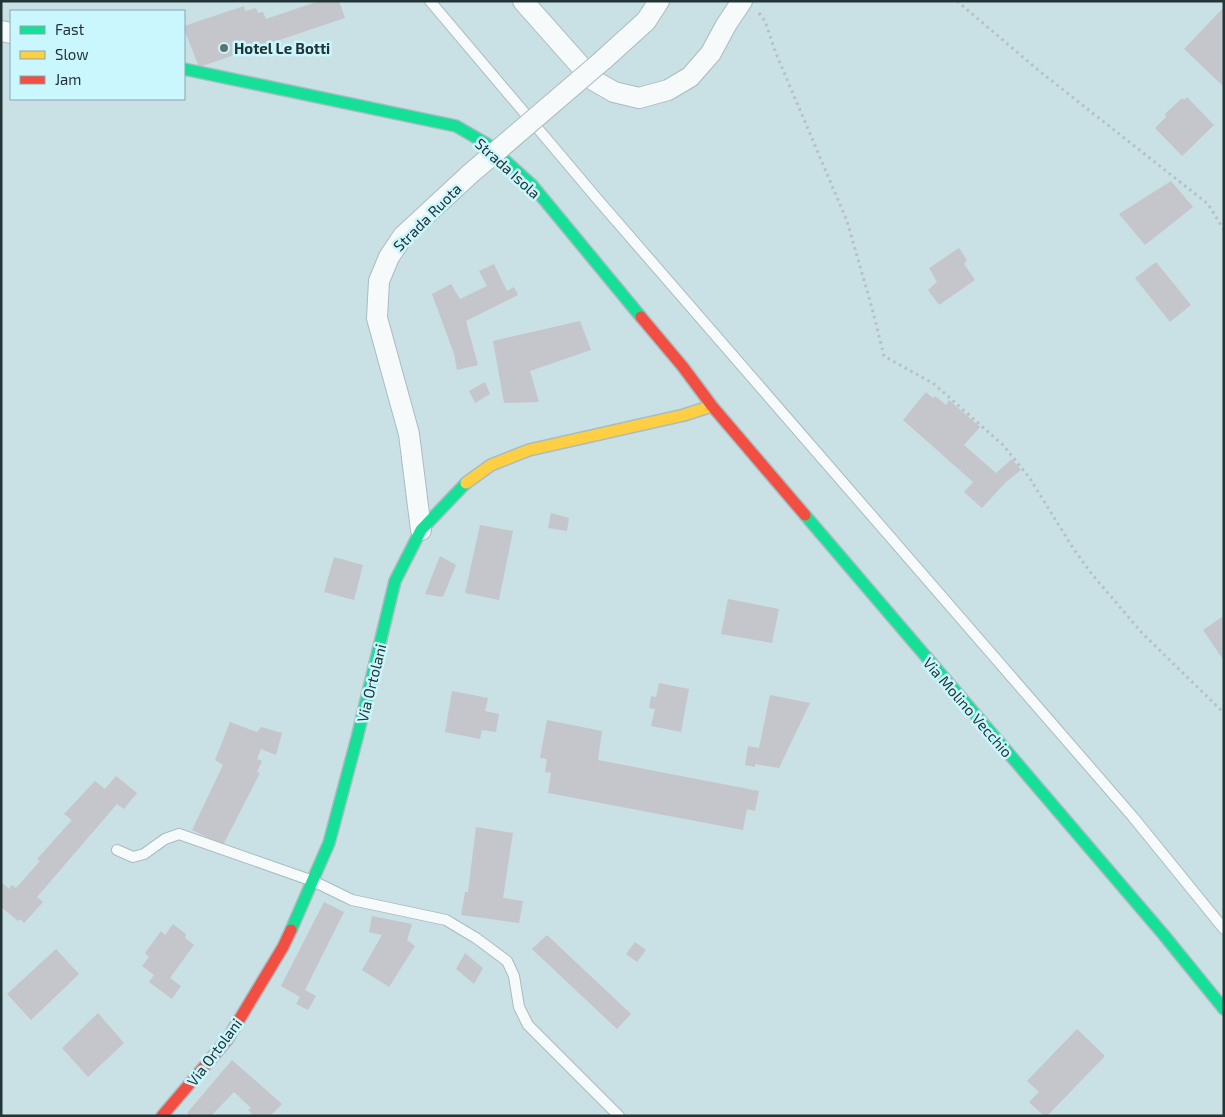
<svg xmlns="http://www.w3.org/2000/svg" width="1225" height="1117" font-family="'Exo 2',sans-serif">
	<rect width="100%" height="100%" fill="#c9e0e5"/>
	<g fill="#c4c6cb">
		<path d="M319,1H339L345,18L199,67L184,29V26L244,6L245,11L256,8L258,13L263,12L266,19Z"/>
		<path d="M1224,7V87L1184,49Z"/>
		<path d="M1187,97L1214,125L1182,156L1155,128L1166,117L1165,114L1180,100L1182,98L1184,100Z"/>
		<path d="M1171,181L1193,207L1145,245L1119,214Z"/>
		<path d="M959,248L967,260L964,264L975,280L939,305L928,290L937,282L929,268Z"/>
		<path d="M1156,262L1191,305L1170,322L1135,278Z"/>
		<path d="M494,264L507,291L514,287L518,295L466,321L478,365L457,370L454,354L432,294L451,284L460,299L487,286L479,271Z"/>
		<path d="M580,321L591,350L530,371L539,402L504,403L493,341Z"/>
		<path d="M485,382L490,394L475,403L469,391Z"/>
		<path d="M926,392L933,398L935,396L946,405L949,400L980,427L964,445L996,473L1012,459L1021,470L1006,482L982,508L964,492L973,482L903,420Z"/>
		<path d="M551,513L569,518L567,531L548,528Z"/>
		<path d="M480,525L513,531L499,600L465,593Z"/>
		<path d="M440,556L456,565L443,597L425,594Z"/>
		<path d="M334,557L363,565L354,600L324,592Z"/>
		<path d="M728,599L779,609L772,643L721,634Z"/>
		<path d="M1222,617L1224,620V661L1203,630Z"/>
		<path d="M659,683L689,689L681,732L651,726L655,709L649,708L651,696L656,697Z"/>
		<path d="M452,691L488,698L485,711L499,714L496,732L482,730L480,739L445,732Z"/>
		<path d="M770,695L810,703L779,768L755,764V767L745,765L748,746L759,748Z"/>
		<path d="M547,720L602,731L598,760L759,791L755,811L747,809L743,830L548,793L551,773L545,772L547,759L540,758Z"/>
		<path d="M230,722L257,732L261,727L282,733L276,755L261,749L257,759L262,761L257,772L260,773L223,845L192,830L223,765L215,760Z"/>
		<path d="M116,776L137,793L124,809L117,804L37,897L43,902L24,923L20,919L18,921L1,907V882L9,889L12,885L16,888L40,861L37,859L72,820L64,814L95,781L105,789Z"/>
		<path d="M476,827L513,833L503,898L523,901L519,923L461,915L465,892H468Z"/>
		<path d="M324,902L344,912L305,990L316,996L308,1010L296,1004L300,997L281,986Z"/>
		<path d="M372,916L412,924L407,940L415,946L389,987L362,970L382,935L369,932Z"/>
		<path d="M173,924L186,934L185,938L194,945L170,978L181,986L172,999L149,982L154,975L142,966L149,957L145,953L161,931L165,935Z"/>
		<path d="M547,935L631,1014L617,1029L532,949Z"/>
		<path d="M635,942L646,950L637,962L626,954Z"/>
		<path d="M56,949L79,974L31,1020L7,994Z"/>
		<path d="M465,953L483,968L474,984L456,969Z"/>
		<path d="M98,1013L124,1043L88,1077L62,1048Z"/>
		<path d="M1077,1029L1105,1056L1047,1116H1044L1029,1102L1039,1092L1027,1081Z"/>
		<path d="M232,1060L282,1104L270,1116H254L248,1110L251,1108L234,1092L211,1116H190L187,1113Z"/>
	</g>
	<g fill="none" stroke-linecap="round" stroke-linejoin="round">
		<g stroke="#a9bcc0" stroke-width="12">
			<g id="lane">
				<path d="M430,1L599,201L1133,817L1224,929"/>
				<path d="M117,850L133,857L144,854L165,839L179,834L313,881L352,900L446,920L476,938L507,961L514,976L519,1007L528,1025L619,1116"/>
			</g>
		</g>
		<g stroke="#a9bcc0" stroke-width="22">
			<g id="street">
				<path d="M523,1L593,80L614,92L639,98L668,90L690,77L711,53L726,25L742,1"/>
				<path d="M1,31L11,33"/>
				<path d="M603,60L646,21L659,1"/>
				<path d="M421,530L409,434L377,318L379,281L389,257L403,236L470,174"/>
			</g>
		</g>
		<g stroke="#a9bcc0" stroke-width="14">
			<g id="fast">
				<path d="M184,69L456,126L487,144L532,185L641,317"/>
				<path d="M805,515L1163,934L1224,1009"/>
				<path d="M291,930L329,843L357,738L395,581L421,530L466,483"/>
			</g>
		</g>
		<g stroke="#a9bcc0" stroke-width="14">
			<path id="slow" d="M466,483L491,465L529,450L684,415L712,406"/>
		</g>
		<g stroke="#a9bcc0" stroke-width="14">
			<g id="jam">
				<path d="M641,317L683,367L712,406L805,515"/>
				<path d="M162,1116L227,1040L283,947L291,930"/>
			</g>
		</g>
		<g stroke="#b8c0c2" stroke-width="3" stroke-dasharray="2.5 4" stroke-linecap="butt">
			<path d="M957,1L1038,70L1208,204L1224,230"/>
			<path d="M759,13L765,21L775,51L847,221L872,308L884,356L934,384L1003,445L1029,477L1073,548L1091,573L1142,633L1224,713"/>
		</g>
		<use href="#lane" stroke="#f7fafb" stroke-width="10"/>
		<use href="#street" stroke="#f7fafb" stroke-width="20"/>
		<use href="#fast" stroke="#16e098" stroke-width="11"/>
		<use href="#slow" stroke="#ffcf43" stroke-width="11"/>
		<use href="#jam" stroke="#f24e42" stroke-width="11"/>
		<g stroke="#a9bcc0" stroke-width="22" stroke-linecap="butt">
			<path id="street-bridge" d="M470,174L603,60"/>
		</g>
		<use href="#street-bridge" stroke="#f7fafb" stroke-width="20"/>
	</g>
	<circle fill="#5d7074" stroke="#caf6fe" stroke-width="2" cx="224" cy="48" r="5"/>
	<g text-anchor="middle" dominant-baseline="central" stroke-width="5" stroke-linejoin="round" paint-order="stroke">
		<g font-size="15" font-weight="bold" fill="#233437" stroke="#caf6fe" text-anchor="start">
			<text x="234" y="48">Hotel Le Botti</text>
		</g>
		<g font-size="15" fill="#233437" stroke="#caf6fe">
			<text transform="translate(508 168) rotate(42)">Strada Isola</text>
			<text transform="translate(427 217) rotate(-45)">Strada Ruota</text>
			<text transform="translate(371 683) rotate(-76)">Via Ortolani</text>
			<text transform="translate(968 707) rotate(49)">Via Molino Vecchio</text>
			<text transform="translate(214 1052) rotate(-53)">Via Ortolani</text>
		</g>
	</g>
	<rect width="1225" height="1117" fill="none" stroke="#233437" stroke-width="5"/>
	<rect x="10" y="10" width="175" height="90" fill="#caf6fe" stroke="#87a8ae"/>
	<rect x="20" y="26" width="25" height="8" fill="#16e098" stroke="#87a8ae"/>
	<text x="55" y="35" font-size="15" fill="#233437">Fast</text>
	<rect x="20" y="51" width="25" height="8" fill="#ffcf43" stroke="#87a8ae"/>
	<text x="55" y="60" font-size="15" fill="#233437">Slow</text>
	<rect x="20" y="76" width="25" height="8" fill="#f24e42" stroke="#87a8ae"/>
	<text x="55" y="85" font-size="15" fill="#233437">Jam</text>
</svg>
